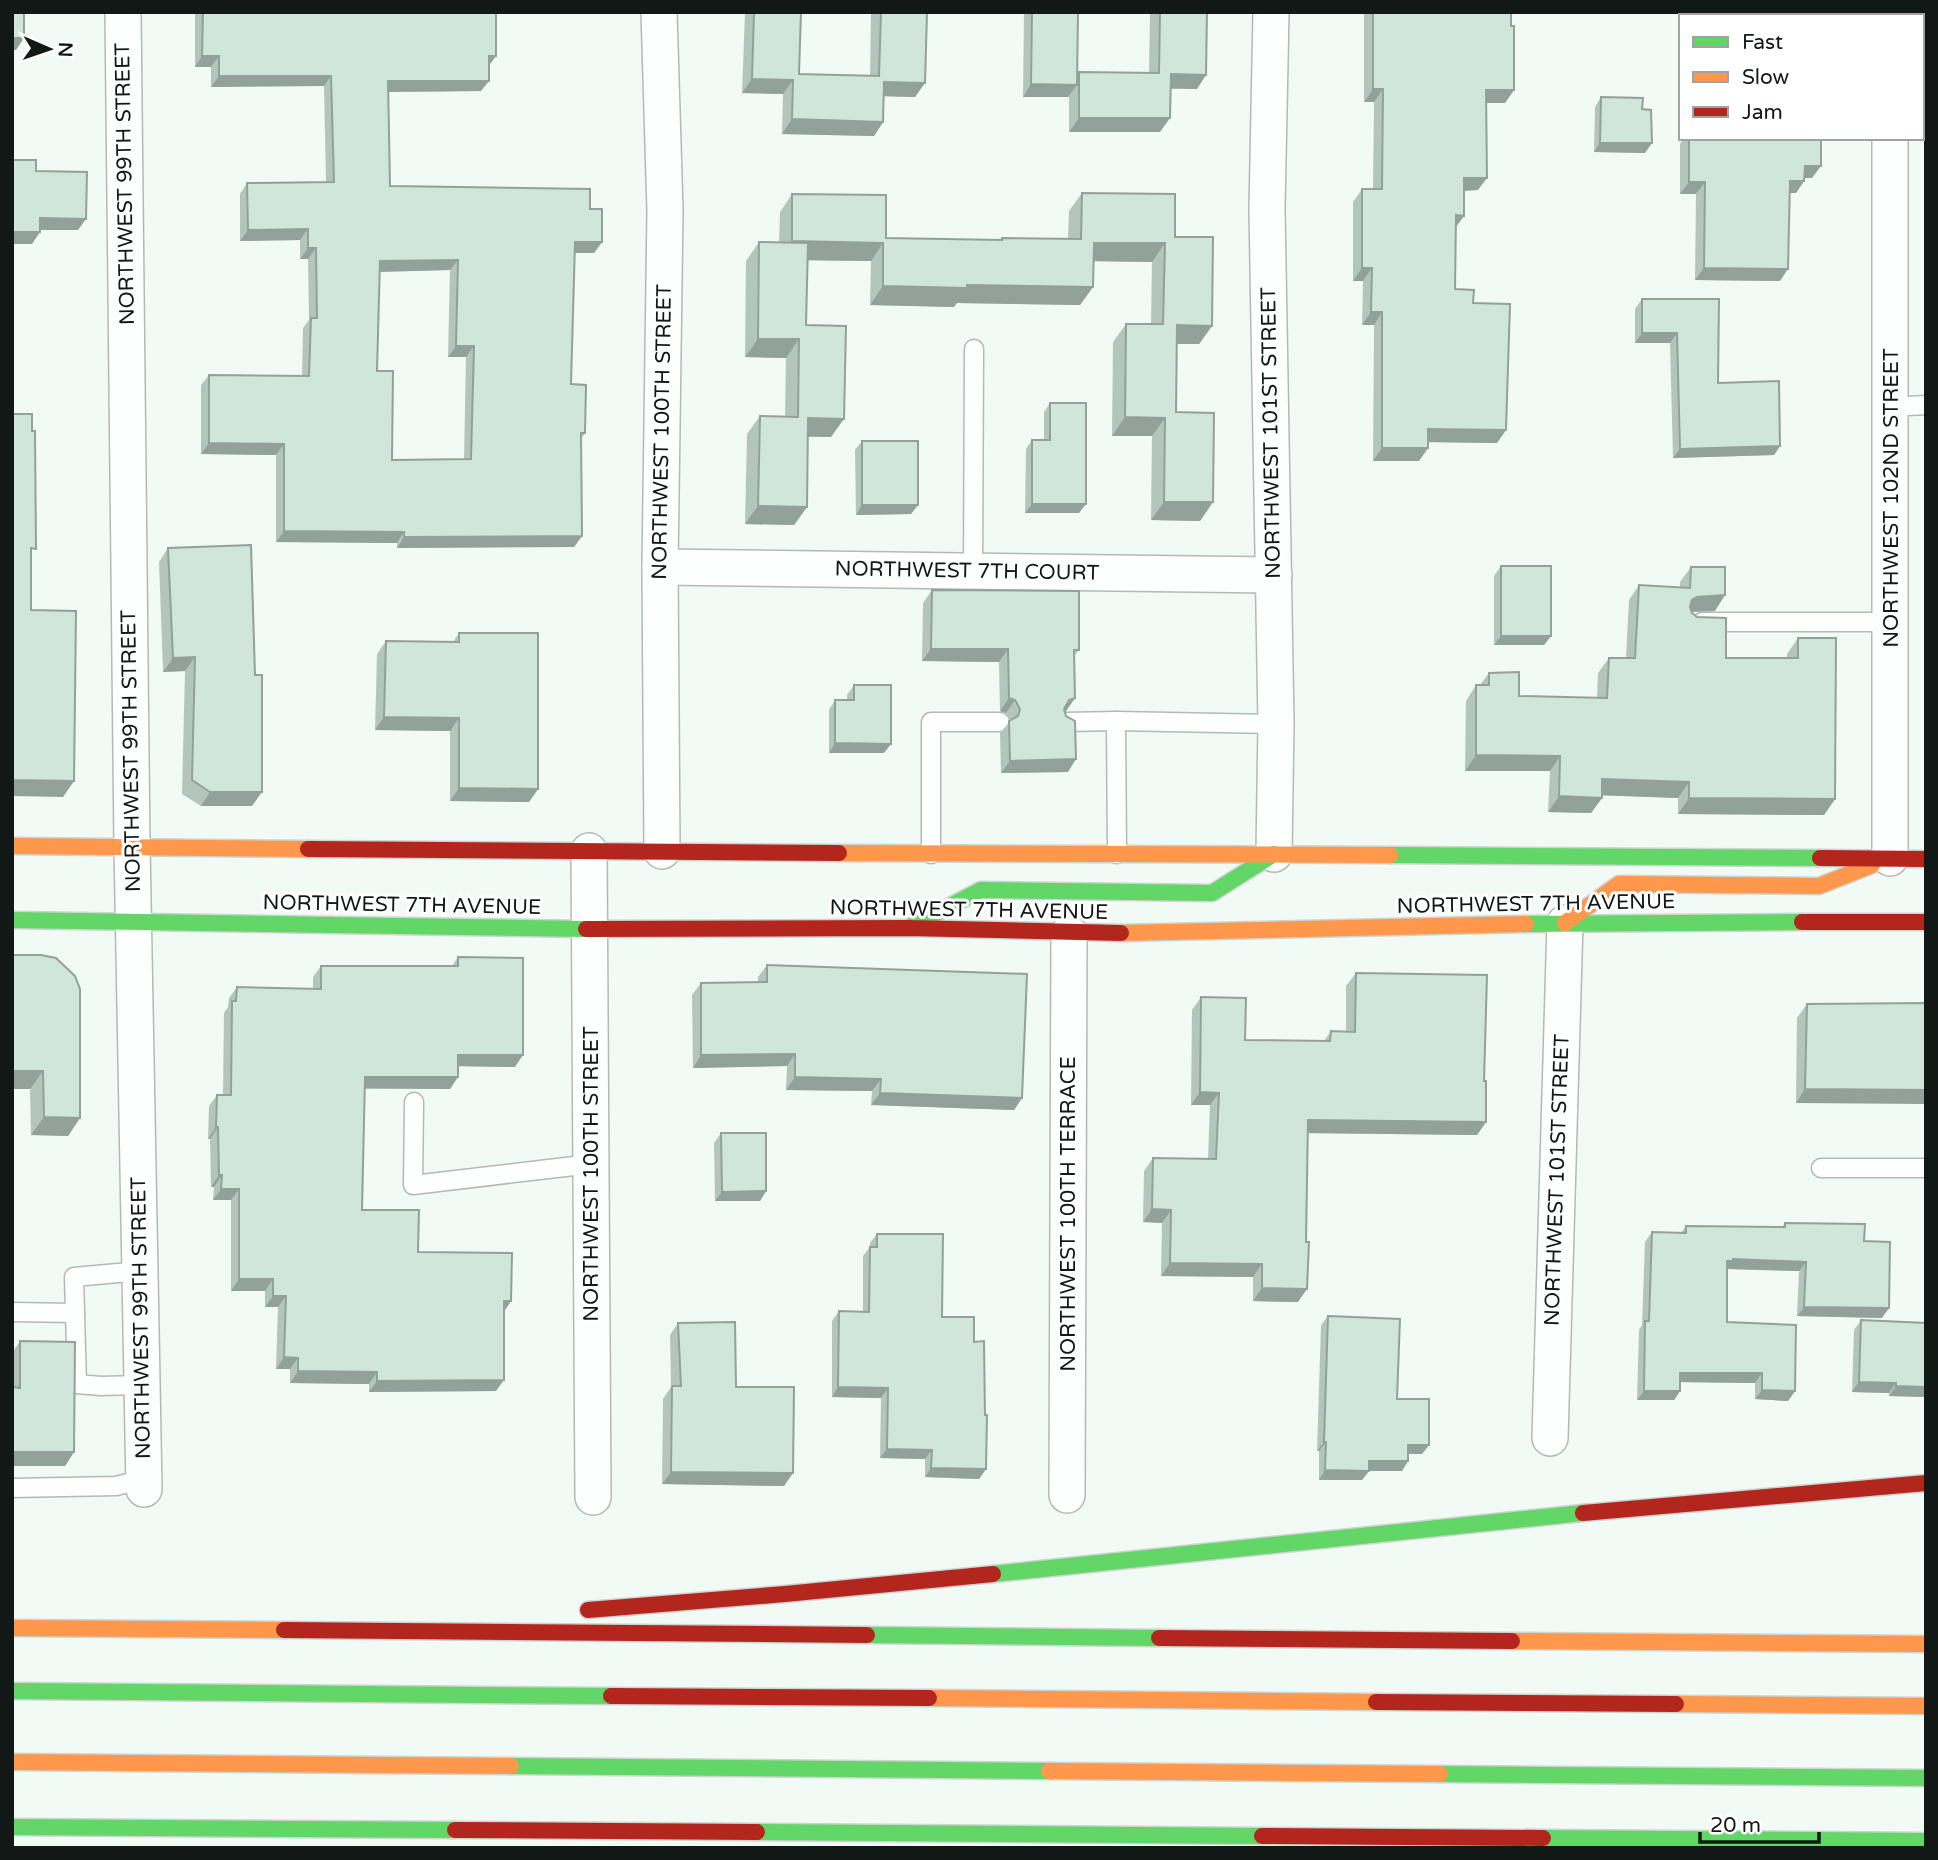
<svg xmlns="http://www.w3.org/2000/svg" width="1938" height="1860" font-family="'Varela Round',sans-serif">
	<rect width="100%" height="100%" fill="#f1faf5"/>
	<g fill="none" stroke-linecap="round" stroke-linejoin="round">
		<g stroke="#b3bab6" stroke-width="21">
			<g id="lane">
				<path d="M1891,407L1926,405"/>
				<path d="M973,571L974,349"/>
				<path d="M1702,622H1891"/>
				<path d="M1067,722L1116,721"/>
				<path d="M931,854V722H1000"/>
				<path d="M1117,854L1116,721L1276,724"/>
				<path d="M414,1102L413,1185L591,1164"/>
				<path d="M1821,1168H1926"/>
				<path d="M140,1271L74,1277L77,1384L101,1386L142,1385"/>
				<path d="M12,1312L75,1313"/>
				<path d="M12,1488L116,1486L144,1479"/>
			</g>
		</g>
		<g stroke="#b3bab6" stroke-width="38">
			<g id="street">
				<path d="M123,12L132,846L144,1489"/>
				<path d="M659,12L665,210L660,567L662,851"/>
				<path d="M1271,12L1267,209L1276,724L1274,854"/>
				<path d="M1890,12V16"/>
				<path d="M660,567L1274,575"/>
				<path d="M589,851L593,1497"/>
				<path d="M1890,858V138"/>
				<path d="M1550,1438L1565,923"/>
				<path d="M1067,1495L1069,933"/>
			</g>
		</g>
		<g stroke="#cfd4d1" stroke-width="19">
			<g id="fast">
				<path d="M1390,855L1820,858"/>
				<path d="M12,920L586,929"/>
				<path d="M1526,924L1802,922"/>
				<path d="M910,927L981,890L1212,893L1274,854"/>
				<path d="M993,1574L1583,1513"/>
				<path d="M867,1635L1159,1638"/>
				<path d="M12,1691L611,1696"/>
				<path d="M511,1766L1049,1771"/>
				<path d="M1440,1774L1926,1778"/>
				<path d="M12,1827L455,1830"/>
				<path d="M757,1832L1262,1836"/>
				<path d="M1543,1838L1926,1841"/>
			</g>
		</g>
		<g stroke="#cfd4d1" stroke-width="19">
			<g id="slow">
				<path d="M12,846L308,849"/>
				<path d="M839,853L1390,855"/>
				<path d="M1565,923L1619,884L1819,886L1872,865"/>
				<path d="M1121,933L1526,924"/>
				<path d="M12,1628L284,1630"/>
				<path d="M1512,1641L1926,1644"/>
				<path d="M929,1698L1376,1702"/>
				<path d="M1676,1704L1926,1706"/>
				<path d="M12,1762L511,1766"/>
				<path d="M1049,1771L1440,1774"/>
			</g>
		</g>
		<g stroke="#cfd4d1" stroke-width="19">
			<g id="jam">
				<path d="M308,849L839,853"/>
				<path d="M1820,858L1926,859"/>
				<path d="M1802,922H1926"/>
				<path d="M586,929L908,928L1121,933"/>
				<path d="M1583,1513L1926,1483"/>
				<path d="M588,1610L785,1594L993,1574"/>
				<path d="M284,1630L867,1635"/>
				<path d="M1159,1638L1512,1641"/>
				<path d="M611,1696L929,1698"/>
				<path d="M1376,1702L1676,1704"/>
				<path d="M455,1830L757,1832"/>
				<path d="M1262,1836L1543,1838"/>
			</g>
		</g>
		<use href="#lane" stroke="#fdfefe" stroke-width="18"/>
		<use href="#street" stroke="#fdfefe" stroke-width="35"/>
		<use href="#fast" stroke="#63d668" stroke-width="16"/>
		<use href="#slow" stroke="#ff974d" stroke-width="16"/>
		<use href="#jam" stroke="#b3261e" stroke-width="16"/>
	</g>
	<g fill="#b4c6bc" fill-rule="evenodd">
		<path d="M195,12H496L489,66L481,91L388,92L390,186L590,209L602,242L594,253H575L571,384L585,433L581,439L582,536L574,547L397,548V543L276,542V455L201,454V385L209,375L302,376L303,328L309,320L308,259H300V240L240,241V194L247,183L326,182L324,86L211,87V67H195ZM450,270L448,357H466L464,460H392L377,371L379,272Z"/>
		<path d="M745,12H801L799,74L870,75L871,12H927L915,97L884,96L883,122L874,136L782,134L783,94L742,93Z"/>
		<path d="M1024,12H1078L1077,74L1079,72L1149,73L1150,12H1207L1197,89H1171L1160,132H1069V97H1023Z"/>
		<path d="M1364,12H1511L1514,90L1505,103H1487L1478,190L1464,191V216L1456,227L1455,289L1473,303L1506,430L1497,443L1428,442V448L1419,461H1373L1374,325H1362L1363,281H1353V202L1362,189H1373L1374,102H1364Z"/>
		<path d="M1631,12H1775V16H1700L1691,15V13Z"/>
		<path d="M1601,97L1642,109L1645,153L1594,152L1595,107Z"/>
		<path d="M1684,138H1821L1812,178H1805L1804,181L1796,193H1790L1780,281L1695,280L1696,194H1680V144Z"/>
		<path d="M1082,193L1175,237L1212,326L1199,344H1177L1176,412L1213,502L1200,521L1151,520L1152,436H1112L1113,342L1126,324H1151L1152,262L1093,261V287L1080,305L957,303L954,307L870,305L871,261L808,260L806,325L831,437H808L807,507L794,525L745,524L747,434L760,416H785L786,358L745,357L746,261L759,242L779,243L780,212L792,194L886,238L1001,240L1002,238L1068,239L1069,211Z"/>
		<path d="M1642,299H1719L1718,383L1780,446L1774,455L1673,458L1670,343H1635V309Z"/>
		<path d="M1050,403L1079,513H1025L1026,449L1032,440H1044V412Z"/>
		<path d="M862,441L911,514L856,515L855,450Z"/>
		<path d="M168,548L255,675L252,806H201L182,794L185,671L163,672L159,562Z"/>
		<path d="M1501,566L1551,636L1544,645H1494V576Z"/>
		<path d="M1691,567L1715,611L1692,612L1726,658H1787V654L1798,638L1835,799L1824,815L1678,814V798L1602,795V798L1591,813L1548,812L1550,771H1465L1466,701L1476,685H1480L1489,673L1519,696L1597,698L1598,673L1609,658H1626L1629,600L1639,585L1680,587V582Z"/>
		<path d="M932,590L1079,650L1074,656L1075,698L1066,711H1065L1068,772L1001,773L1000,733L1011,720L1006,713L1000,711L999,662L922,661L923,603Z"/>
		<path d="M459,633L538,789L529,802L450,801V731L375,730L377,654L386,641L453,642Z"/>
		<path d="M854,685L884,753H829V710L835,700H847V695Z"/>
		<path d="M458,957L515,1067L458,1066L450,1089H365L362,1210L418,1252L511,1301L504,1312L496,1391L369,1392V1384L290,1383V1369H276L278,1307H265V1291H231V1200H213L214,1187H211L210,1139H208L209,1106L217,1095H223L224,1013L228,1007L229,998L237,987L313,989V977L321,966H452Z"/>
		<path d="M767,965L1022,1098L1014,1110L871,1105L872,1091L786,1090L787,1066L693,1068L692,995L701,983L758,982V977Z"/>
		<path d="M1356,973L1484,1081L1486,1122L1477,1135L1308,1133L1298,1302L1253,1301V1277L1161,1276L1162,1223L1143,1222L1144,1171L1153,1158L1208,1159L1210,1105H1191L1192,1010L1201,997L1245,1040L1324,1041L1331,1031L1346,1032V986Z"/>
		<path d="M80,989V1118L68,1136L31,1135L30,1089Z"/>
		<path d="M1926,1003L1796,1103L1797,1018L1807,1004Z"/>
		<path d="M721,1133L766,1191L760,1201H715L714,1143Z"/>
		<path d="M1785,1223L1864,1241L1882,1318L1797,1316L1799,1271L1728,1269L1727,1270V1322L1795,1391L1788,1401L1755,1399V1383L1680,1382V1391L1674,1400H1637L1639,1330L1642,1325L1645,1242L1652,1232L1681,1233L1686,1226L1782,1227Z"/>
		<path d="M877,1234L942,1317L974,1342L986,1469L979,1479L925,1477V1459L880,1458L881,1398L832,1397V1321L839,1311L863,1312V1256L870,1247V1243Z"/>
		<path d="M1328,1316L1397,1399L1429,1445L1422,1454H1408V1461L1402,1471H1369L1362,1480H1319V1451H1317L1321,1325Z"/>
		<path d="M1861,1320L1926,1323V1397L1889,1396V1393L1852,1392L1854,1330Z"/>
		<path d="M678,1323L736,1387L784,1486L662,1484L663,1399L671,1387L670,1335Z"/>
		<path d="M20,1341L74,1452L65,1466H12V1353Z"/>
	</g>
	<g fill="#92a199">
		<path d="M1631,12H1692L1691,13Z"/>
		<path d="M1693,12H1702L1700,15H1691Z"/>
		<path d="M12,38H24L16,50H12Z"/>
		<path d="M202,56H219L211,67H195Z"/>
		<path d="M489,56H496L488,67Z"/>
		<path d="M1171,74L1206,75L1197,89L1161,88Z"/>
		<path d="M219,76H331L324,86L211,87Z"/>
		<path d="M752,79L793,80L783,94L742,93Z"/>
		<path d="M388,81H489L481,91L380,92Z"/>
		<path d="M884,82L925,83L915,97L874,96Z"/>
		<path d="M1031,84L1077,85L1068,97H1023Z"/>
		<path d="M1373,89H1383L1374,102H1364Z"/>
		<path d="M1486,90H1514L1505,103H1478Z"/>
		<path d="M1079,118H1170L1160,132H1069Z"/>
		<path d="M792,119L883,122L874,136L782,134Z"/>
		<path d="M1600,143H1652L1645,153L1594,152Z"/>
		<path d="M1805,166H1821L1812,178H1796Z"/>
		<path d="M1464,178H1487L1478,190L1455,191Z"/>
		<path d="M1790,181H1804L1796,193H1781Z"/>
		<path d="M1689,182H1705L1696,194H1680Z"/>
		<path d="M1456,215L1464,216L1455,228Z"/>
		<path d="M40,218L86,219L78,230H32Z"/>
		<path d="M308,229L300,240L240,241L248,230Z"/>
		<path d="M12,232H40L32,244H12Z"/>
		<path d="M792,241L883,243L871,261L779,260Z"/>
		<path d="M575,242H602L594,253H568Z"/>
		<path d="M1094,243H1165L1152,262L1081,261Z"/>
		<path d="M308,248H316L308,259H300Z"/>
		<path d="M458,260L450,270L372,272L380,261Z"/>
		<path d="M1362,268H1372L1363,281H1353Z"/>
		<path d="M1704,268L1788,269L1780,281L1695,280Z"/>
		<path d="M967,285L1093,287L1080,305L957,303L954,307L870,305L883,286Z"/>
		<path d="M1371,312H1382L1374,325H1362Z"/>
		<path d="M1177,325L1212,326L1199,344H1165Z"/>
		<path d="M1642,333H1677L1670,343H1635Z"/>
		<path d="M758,339H799L786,358L745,357Z"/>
		<path d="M456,346H474L466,357H448Z"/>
		<path d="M1125,417L1165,418L1152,436H1112Z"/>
		<path d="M808,418L844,419L831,437L795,436Z"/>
		<path d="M1428,429L1506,430L1497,443L1419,442Z"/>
		<path d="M209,443L284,444L276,455L201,454Z"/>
		<path d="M1780,446L1774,455L1673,458L1680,449Z"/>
		<path d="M1382,448H1428L1419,461H1373Z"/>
		<path d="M1164,502H1213L1200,521L1151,520Z"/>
		<path d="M1032,504H1086L1079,513H1025Z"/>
		<path d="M862,505H918L911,514L856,515Z"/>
		<path d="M758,506L807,507L794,525L745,524Z"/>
		<path d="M284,531L404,532L397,543L276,542Z"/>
		<path d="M582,536L574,547L397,548L404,537Z"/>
		<path d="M1725,595L1715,611L1686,612L1692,600L1697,597Z"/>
		<path d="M1501,636H1551L1544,645H1494Z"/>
		<path d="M931,649H1008L999,662L922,661Z"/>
		<path d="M195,657L185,671L163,672L173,658Z"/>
		<path d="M1009,698L1015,700L1006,713L1000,711Z"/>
		<path d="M1075,698L1066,711L1061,713L1069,700Z"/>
		<path d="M384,717L459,718L450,731L375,730Z"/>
		<path d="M835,743L891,744L884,753H829Z"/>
		<path d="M1476,755L1560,756L1550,771H1465Z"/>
		<path d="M1076,759L1068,772L1001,773L1010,761Z"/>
		<path d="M1602,779L1689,782L1678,798L1592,795Z"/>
		<path d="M12,780L74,781L63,797L12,796Z"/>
		<path d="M459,788L538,789L529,802L450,801Z"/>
		<path d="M210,792H262L252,806H201Z"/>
		<path d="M1559,796L1602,798L1591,813L1548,812Z"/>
		<path d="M1689,798L1835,799L1824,815L1678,814Z"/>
		<path d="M795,1054L787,1066L693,1068L701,1055Z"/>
		<path d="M458,1055H523L515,1067L450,1066Z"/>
		<path d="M12,1071H43L30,1089H12Z"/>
		<path d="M365,1077H458L450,1089L357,1088Z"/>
		<path d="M795,1077L881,1079L872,1091L786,1090Z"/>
		<path d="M1805,1089L1926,1090V1104L1796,1103Z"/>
		<path d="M1200,1092L1219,1093L1210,1105H1191Z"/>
		<path d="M880,1093L1022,1098L1014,1110L871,1105Z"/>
		<path d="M44,1117L80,1118L68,1136L31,1135Z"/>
		<path d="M1308,1120L1486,1122L1477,1135L1299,1133Z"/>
		<path d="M216,1127H218L210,1139H208Z"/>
		<path d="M219,1175H222L214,1187H211Z"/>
		<path d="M221,1189H239L231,1200H213Z"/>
		<path d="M766,1191L760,1201H715L722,1192Z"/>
		<path d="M1152,1209L1171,1210L1162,1223L1143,1222Z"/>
		<path d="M1733,1259L1806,1262L1799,1271L1728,1269L1727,1271V1261Z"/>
		<path d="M1170,1263L1262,1264L1253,1277L1161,1276Z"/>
		<path d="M239,1279H273L265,1291H231Z"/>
		<path d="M1262,1288L1307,1289L1298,1302L1253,1301Z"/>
		<path d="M273,1296H286L278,1307H265Z"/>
		<path d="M504,1301H511L503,1313Z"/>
		<path d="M1804,1307L1889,1308L1882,1318L1797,1316Z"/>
		<path d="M284,1357L298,1358L290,1369H276Z"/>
		<path d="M298,1371L377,1372L369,1384L290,1383Z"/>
		<path d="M1680,1373H1762L1755,1383L1674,1382Z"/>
		<path d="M504,1380L496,1391L369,1392L377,1381Z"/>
		<path d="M1859,1382L1896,1383L1889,1393L1852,1392Z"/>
		<path d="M1896,1386L1926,1387V1397L1889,1396Z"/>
		<path d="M838,1387L888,1388L881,1398L832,1397Z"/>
		<path d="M1762,1390L1795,1391L1788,1401L1755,1399Z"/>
		<path d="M1644,1391H1680L1674,1400H1637Z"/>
		<path d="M1324,1442H1326L1319,1451H1317Z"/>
		<path d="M1408,1445H1429L1422,1454H1402Z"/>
		<path d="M887,1449L932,1450L925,1459L880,1458Z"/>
		<path d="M12,1452H74L65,1466H12Z"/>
		<path d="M1369,1461H1408L1402,1471H1369L1362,1480H1319L1325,1470Z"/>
		<path d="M931,1468L986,1469L979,1479L925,1477Z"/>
		<path d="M671,1472L793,1473L784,1486L662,1484Z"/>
	</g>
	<g fill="#d1e6db" stroke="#92a199" stroke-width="2" fill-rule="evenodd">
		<rect x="12" y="12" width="12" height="26"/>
		<path d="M203,12H496V56H489V81H388L390,186L590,189V209H602V242H575L571,384L586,385L585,433H581L582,536L404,537V532L284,531V444L209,443V375L309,376L311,318H317L316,248H308V229L248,230L247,183L334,182L331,76H219V56H202ZM458,260L456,346H474L471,459L392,460L393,371H377L380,261Z"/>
		<path d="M754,12H801L799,74L879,76L881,12H927L925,83L884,82L883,122L792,119L793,80L752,79Z"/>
		<path d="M1032,12H1078L1077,85L1031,84Z"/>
		<path d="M1160,12H1207L1206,75L1171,74L1170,118H1079V72L1159,73Z"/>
		<path d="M1373,12H1511V26H1514V90H1486L1487,178H1464V216L1456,215L1455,289L1474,290L1473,303L1510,304L1506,430L1428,429V448H1382V312H1371L1372,268H1362V189H1382L1383,89H1373Z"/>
		<rect x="1707" y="12" width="68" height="4"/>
		<path d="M1601,97L1643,98L1642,109L1651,110L1652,143H1600Z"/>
		<path d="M1689,138H1821V166H1805L1804,181H1790L1788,269L1704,268L1705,182H1689Z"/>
		<path d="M12,160H36V171L87,172L86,219L40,218V232H12Z"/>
		<path d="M1082,193L1175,194V237H1213L1212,326L1177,325L1176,412L1214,413L1213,502H1164L1165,418L1125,417L1126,324H1163L1165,243H1094L1093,287L967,285V288L883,286V243L792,241V194L886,195V238L1002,240V238L1081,239Z"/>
		<path d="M759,242L808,243L806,325L846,326L844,419L808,418L807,507L758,506L760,416L798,417L799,339H758Z"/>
		<path d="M1642,299H1719L1718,383L1779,381L1780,446L1680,449L1677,333H1642Z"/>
		<path d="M1050,403H1086V504H1032V440H1050Z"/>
		<path d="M12,414H32V431H35L36,549L31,548V610L76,611L74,781L12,780Z"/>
		<rect x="862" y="441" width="56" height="64"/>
		<path d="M251,545L255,675H262V792H210L192,780L195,657L173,658L168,548Z"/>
		<rect x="1501" y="566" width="50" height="70"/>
		<path d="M1691,567H1725V595L1697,597L1692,600L1690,607L1692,613L1697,617L1726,618V658H1798V638H1836L1835,799L1689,798V782L1602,779V798L1559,796L1560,756L1476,755V685H1489V673L1519,672V696L1607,698L1609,658H1635L1639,585L1690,588Z"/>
		<path d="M932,590L1079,591V650H1074L1075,698L1069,700L1064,709L1066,716L1075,721L1076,759L1010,761L1009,721L1018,716L1020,709L1015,700L1009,698L1008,649H931Z"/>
		<path d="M459,633H538V789L459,788V718L384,717L386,641L459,642Z"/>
		<path d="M854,685H891V744L835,743V700H854Z"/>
		<path d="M12,955H41L56,958L75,976L80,989V1118L44,1117L43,1071H12Z"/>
		<path d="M458,957L523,958V1055H458V1077H365L362,1210H419L418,1252L512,1253L511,1301H504V1380L377,1381V1372L298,1371V1358L284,1357L286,1296H273V1279H239V1189H221L222,1175H219L218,1127H216L217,1095H231L232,1001H236L237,987L321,989V966H458Z"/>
		<path d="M767,965L1027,974L1022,1098L880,1093L881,1079L795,1077V1054L701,1055V983L767,982Z"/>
		<path d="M1356,973L1487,975L1484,1081H1486V1122L1308,1120L1306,1242H1309L1307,1289L1262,1288V1264L1170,1263L1171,1210L1152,1209L1153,1158L1216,1159L1219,1093L1200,1092L1201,997L1246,998L1245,1040L1330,1041L1331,1031L1355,1032Z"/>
		<path d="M1926,1003V1090L1805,1089L1807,1004Z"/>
		<path d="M721,1133H766V1191L722,1192Z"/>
		<path d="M1785,1223L1865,1224L1864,1241L1890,1242L1889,1308L1804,1307L1806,1262L1733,1259V1261H1727V1322L1796,1325L1795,1391L1762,1390V1373H1680V1391H1644L1645,1321H1649L1652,1232L1686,1233V1226L1785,1227Z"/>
		<path d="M877,1234H943L942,1317H974V1342L984,1341L985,1415H987L986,1469L931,1468L932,1450L887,1449L888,1388L838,1387L839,1311L869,1312L870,1247H877Z"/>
		<path d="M1328,1316L1400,1319L1397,1399H1429V1445H1408V1461H1369V1471L1325,1470L1326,1442H1324Z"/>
		<path d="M1861,1320L1926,1323V1387L1896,1386V1383L1859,1382Z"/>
		<path d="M735,1322L736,1387H794L793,1473L671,1472L672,1386H681L678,1323Z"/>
		<path d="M20,1341L75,1342L74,1452H12V1387L20,1388Z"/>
	</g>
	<g text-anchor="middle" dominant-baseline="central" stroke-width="6" stroke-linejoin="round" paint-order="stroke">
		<g font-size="21" fill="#121815" stroke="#fff">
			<text transform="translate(125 184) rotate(-91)">NORTHWEST 99TH STREET</text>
			<text transform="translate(662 432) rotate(-89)">NORTHWEST 100TH STREET</text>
			<text transform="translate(1271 433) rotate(-91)">NORTHWEST 101ST STREET</text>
			<text transform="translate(1891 498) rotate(-90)">NORTHWEST 102ND STREET</text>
			<text transform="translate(967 571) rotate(1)">NORTHWEST 7TH COURT</text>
			<text transform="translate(131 751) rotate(-91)">NORTHWEST 99TH STREET</text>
			<text transform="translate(1536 904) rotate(-1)">NORTHWEST 7TH AVENUE</text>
			<text transform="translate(402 905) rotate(1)">NORTHWEST 7TH AVENUE</text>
			<text transform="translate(969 910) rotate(1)">NORTHWEST 7TH AVENUE</text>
			<text transform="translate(591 1174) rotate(-90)">NORTHWEST 100TH STREET</text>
			<text transform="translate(1557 1180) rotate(-88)">NORTHWEST 101ST STREET</text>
			<text transform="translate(1068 1214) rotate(-90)">NORTHWEST 100TH TERRACE</text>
			<text transform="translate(141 1318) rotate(-91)">NORTHWEST 99TH STREET</text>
		</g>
	</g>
	<rect width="1938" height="1860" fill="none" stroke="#121815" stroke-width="28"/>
	<rect x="1679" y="14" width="245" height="126" fill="#ffffff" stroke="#a0a3a1" stroke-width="2"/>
	<rect x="1693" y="37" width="35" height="10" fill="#63d668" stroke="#a0a3a1" stroke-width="2"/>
	<text x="1742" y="49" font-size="21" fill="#121815">Fast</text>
	<rect x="1693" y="72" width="35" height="10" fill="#ff974d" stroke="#a0a3a1" stroke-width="2"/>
	<text x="1742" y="84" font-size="21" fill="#121815">Slow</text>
	<rect x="1693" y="107" width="35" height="10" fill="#b3261e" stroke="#a0a3a1" stroke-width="2"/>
	<text x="1742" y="119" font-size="21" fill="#121815">Jam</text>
	<g transform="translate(49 49) rotate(92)" stroke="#ffffff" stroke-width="5" paint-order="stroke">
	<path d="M0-5L12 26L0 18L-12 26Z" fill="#121815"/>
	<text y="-10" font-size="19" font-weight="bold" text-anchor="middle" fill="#121815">N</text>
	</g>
	<path d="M1700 1832v10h119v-10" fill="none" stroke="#121815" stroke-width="3.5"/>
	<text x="1710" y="1832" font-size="21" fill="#121815" stroke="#ffffff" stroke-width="5" paint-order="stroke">20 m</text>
</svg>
